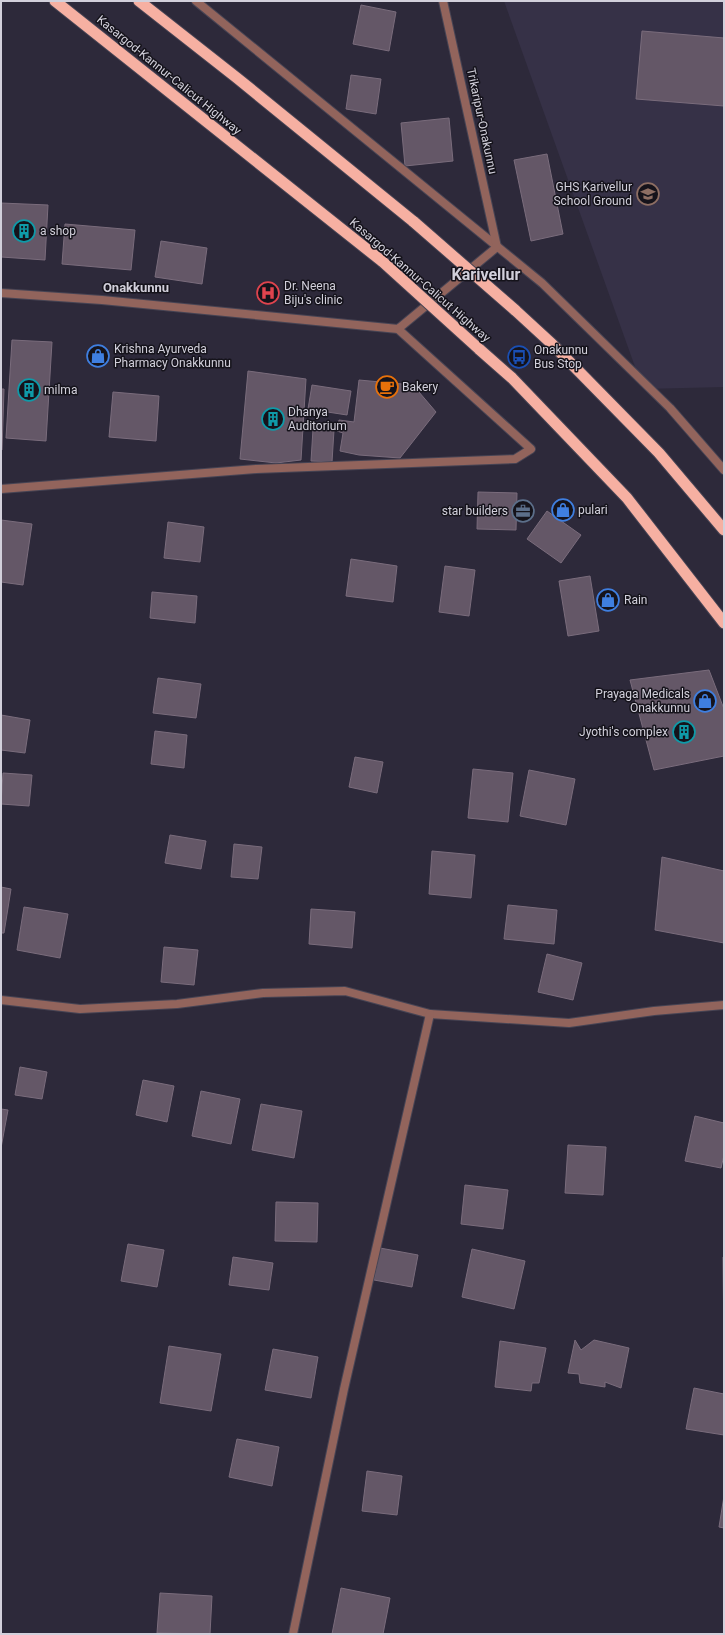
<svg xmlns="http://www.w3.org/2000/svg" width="725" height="1635" font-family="Roboto,sans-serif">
	<rect width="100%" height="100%" fill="#2d293a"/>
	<path fill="#363147" d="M504,1H724V387L643,389Z"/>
	<g fill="#645767" stroke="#7a6c7c">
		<path d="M361,5L396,12L389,51L353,44Z"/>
		<path d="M642,31L724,38V106L636,99Z"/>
		<path d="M351,75L381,79L376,114L346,109Z"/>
		<path d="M449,118L453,161L405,166L401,123Z"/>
		<path d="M547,154L563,234L531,241L514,160Z"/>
		<path d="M1,203L48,205L45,260L1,257Z"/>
		<path d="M65,224L135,230L131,270L62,264Z"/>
		<path d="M161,241L207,248L202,284L155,277Z"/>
		<path d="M12,340L52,342L46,441L6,438Z"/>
		<path d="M248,371L306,379L301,460L276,463L240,459Z"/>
		<path d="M359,380L413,385L436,412L400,458L359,455L340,451L343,433L337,431L339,420L354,422Z"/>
		<path d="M312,385L351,391L347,415L308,409Z"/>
		<path d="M1,389H4L2,450L1,449Z"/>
		<path d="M113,392L159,396L156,441L109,437Z"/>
		<path d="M313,429L334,430L332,462L311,461Z"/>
		<path d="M478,492L517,493L516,530L477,529Z"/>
		<path d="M547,511L581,535L561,563L527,539Z"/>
		<path d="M1,520L32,524L23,585L1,582Z"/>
		<path d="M168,522L204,527L200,562L164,558Z"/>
		<path d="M351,559L397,566L393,602L346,596Z"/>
		<path d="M445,566L475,570L469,616L439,612Z"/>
		<path d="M590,576L599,631L568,636L559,581Z"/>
		<path d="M152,592L197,596L195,623L150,618Z"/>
		<path d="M709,670L724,709V756L654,770L630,680Z"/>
		<path d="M158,678L201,684L196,718L153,713Z"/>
		<path d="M1,715L30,720L25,753L1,750Z"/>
		<path d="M155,731L187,735L184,768L151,764Z"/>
		<path d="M355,757L383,762L377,793L349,787Z"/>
		<path d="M473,769L513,773L508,822L468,818Z"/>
		<path d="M529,770L575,779L566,825L520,816Z"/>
		<path d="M3,773L32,775L29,806L1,804Z"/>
		<path d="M170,835L206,841L201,869L165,863Z"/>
		<path d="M234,844L262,847L258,879L231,877Z"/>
		<path d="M432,851L475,855L471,898L429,894Z"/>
		<path d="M662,857L724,871V943L655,930Z"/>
		<path d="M1,887L11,889L4,933H1Z"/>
		<path d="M508,905L557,910L554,944L504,939Z"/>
		<path d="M24,907L68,914L60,958L17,950Z"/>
		<path d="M311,909L355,912L352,948L309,944Z"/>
		<path d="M164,947L198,950L194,985L161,982Z"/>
		<path d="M547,954L582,963L573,1000L538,992Z"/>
		<path d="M20,1067L47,1072L42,1099L15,1095Z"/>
		<path d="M143,1080L174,1086L167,1122L136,1115Z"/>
		<path d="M201,1091L240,1099L231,1144L192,1136Z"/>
		<path d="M261,1104L302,1111L294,1158L252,1150Z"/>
		<path d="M1,1109L8,1110L1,1148Z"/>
		<path d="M695,1116L724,1123V1155L721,1168L685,1161Z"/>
		<path d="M568,1145L606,1147L603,1195L565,1193Z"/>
		<path d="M465,1185L508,1190L503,1229L461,1224Z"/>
		<path d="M276,1202L318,1203L317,1242L275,1241Z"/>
		<path d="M128,1244L164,1250L157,1287L121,1281Z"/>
		<path d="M380,1248L418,1255L412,1287L374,1280Z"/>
		<path d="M472,1249L525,1261L514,1309L462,1297Z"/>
		<path d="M233,1257L273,1263L269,1290L229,1285Z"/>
		<path d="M723,1257H724V1349Z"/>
		<path d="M575,1340L581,1350L594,1340L629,1348L621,1388L605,1382V1387L580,1383L579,1374L568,1373Z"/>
		<path d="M500,1341L546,1348L539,1383H532L531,1391L495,1387Z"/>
		<path d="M169,1346L221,1354L211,1411L160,1403Z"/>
		<path d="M273,1349L318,1357L311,1398L265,1390Z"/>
		<path d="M694,1388L724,1394V1435L686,1429Z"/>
		<path d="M237,1439L279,1447L272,1486L229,1477Z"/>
		<path d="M367,1471L402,1476L397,1515L362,1511Z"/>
		<path d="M724,1496V1528L719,1527Z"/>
		<path d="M341,1588L390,1598L383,1634H332Z"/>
		<path d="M160,1593L212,1596L210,1634L157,1633Z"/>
	</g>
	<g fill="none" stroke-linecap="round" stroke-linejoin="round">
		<g stroke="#474454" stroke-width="10">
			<g id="minor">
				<path d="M1,489L256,469L515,459L531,449L398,329"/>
				<path d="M1,1000L80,1009L177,1004L263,993L345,991L430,1014L569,1023L654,1011L724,1005"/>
				<path d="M293,1634L344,1389L430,1014"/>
			</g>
		</g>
		<g stroke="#474454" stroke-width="10">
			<g id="tertiary">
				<path d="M196,1L542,283L670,408L724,470"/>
				<path d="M1,293L102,300L398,329L497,247L443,1"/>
			</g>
		</g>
		<g stroke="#474454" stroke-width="13">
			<g id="trunk">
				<path d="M55,1L383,262"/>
				<path d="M139,1L237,78L414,222"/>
				<path d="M515,310L552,344L659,453L724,530"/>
				<path d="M479,349L512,378L627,498L724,623"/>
			</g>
		</g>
		<use href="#minor" stroke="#92645c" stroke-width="8"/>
		<use href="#tertiary" stroke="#92645c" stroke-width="8"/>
		<use href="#trunk" stroke="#f6b0a2" stroke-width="11"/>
		<g stroke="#474454" stroke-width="13" stroke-linecap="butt">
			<g id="trunk-bridge">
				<path d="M414,222L515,310"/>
				<path d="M383,262L479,349"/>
			</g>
		</g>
		<use href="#trunk-bridge" stroke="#f6b0a2" stroke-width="11"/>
	</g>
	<defs>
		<g id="school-ring" transform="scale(1.15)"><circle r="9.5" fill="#15131b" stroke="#8d6e63" stroke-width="1.5"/><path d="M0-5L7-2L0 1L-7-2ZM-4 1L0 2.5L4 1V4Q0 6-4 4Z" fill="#8d6e63"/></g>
		<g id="building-ring" transform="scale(1.15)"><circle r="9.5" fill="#15131b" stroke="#0f9aa8" stroke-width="1.5"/><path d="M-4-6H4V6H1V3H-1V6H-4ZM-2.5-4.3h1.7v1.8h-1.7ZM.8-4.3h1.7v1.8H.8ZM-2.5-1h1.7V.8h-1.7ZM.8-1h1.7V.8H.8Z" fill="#0f9aa8"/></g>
		<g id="hospital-ring" transform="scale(1.15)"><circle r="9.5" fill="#15131b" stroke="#e0444e" stroke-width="1.5"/><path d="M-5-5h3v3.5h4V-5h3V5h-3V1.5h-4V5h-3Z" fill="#e0444e"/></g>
		<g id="shop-ring" transform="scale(1.15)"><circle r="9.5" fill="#15131b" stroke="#3f7fe0" stroke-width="1.5"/><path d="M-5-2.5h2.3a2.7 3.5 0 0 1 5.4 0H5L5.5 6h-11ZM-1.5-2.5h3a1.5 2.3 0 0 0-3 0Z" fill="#3f7fe0"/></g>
		<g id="bus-ring" transform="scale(1.15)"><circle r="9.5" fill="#15131b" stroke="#1a4fb4" stroke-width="1.5"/><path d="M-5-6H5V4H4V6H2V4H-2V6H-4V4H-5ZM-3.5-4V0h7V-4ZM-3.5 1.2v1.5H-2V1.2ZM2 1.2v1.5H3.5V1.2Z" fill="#1a4fb4"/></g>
		<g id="cafe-ring" transform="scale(1.15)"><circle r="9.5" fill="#15131b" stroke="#e8710a" stroke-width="1.5"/><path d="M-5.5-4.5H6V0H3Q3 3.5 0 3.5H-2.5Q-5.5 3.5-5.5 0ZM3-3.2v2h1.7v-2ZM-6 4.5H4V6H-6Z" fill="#e8710a"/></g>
		<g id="office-ring" transform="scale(1.15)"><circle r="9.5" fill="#15131b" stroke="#5c6f8a" stroke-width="1.5"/><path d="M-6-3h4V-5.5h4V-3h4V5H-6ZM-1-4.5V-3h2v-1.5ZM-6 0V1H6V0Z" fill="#5c6f8a"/></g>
	</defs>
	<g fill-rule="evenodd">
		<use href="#school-ring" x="648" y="194"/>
		<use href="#building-ring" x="24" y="231"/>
		<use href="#hospital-ring" x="268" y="293"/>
		<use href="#shop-ring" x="98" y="356"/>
		<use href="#bus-ring" x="519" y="357"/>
		<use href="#cafe-ring" x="387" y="387"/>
		<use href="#building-ring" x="29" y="390"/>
		<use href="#building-ring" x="273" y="419"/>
		<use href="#shop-ring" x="563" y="510"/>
		<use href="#office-ring" x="523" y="511"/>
		<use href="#shop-ring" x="608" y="600"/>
		<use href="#shop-ring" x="705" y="701"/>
		<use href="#building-ring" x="684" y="732"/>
	</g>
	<g text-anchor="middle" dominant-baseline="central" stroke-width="3" stroke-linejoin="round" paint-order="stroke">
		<g font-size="12" fill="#d2d0db" stroke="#15131b">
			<text transform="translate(169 75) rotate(39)">Kasargod-Kannur-Calicut Highway</text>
			<text transform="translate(482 121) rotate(78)">Trikaripur-Onakunnu</text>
			<text transform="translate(420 280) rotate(41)">Kasargod-Kannur-Calicut Highway</text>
		</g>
		<g font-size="12" fill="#d2d0db" stroke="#15131b" text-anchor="start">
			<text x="632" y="187" text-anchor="end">GHS Karivellur<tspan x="632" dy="14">School Ground</tspan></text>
			<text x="40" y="231">a shop</text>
			<text x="284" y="286">Dr. Neena<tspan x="284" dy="14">Biju's clinic</tspan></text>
			<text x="114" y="349">Krishna Ayurveda<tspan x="114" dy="14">Pharmacy Onakkunnu</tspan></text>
			<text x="534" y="350">Onakunnu<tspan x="534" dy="14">Bus Stop</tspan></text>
			<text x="402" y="387">Bakery</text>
			<text x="44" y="390">milma</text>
			<text x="288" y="412">Dhanya<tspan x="288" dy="14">Auditorium</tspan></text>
			<text x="578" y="510">pulari</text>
			<text x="508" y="511" text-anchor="end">star builders</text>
			<text x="624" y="600">Rain</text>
			<text x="690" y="694" text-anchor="end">Prayaga Medicals<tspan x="690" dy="14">Onakkunnu</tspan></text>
			<text x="668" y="732" text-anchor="end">Jyothi's complex</text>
		</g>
		<g font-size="13" font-weight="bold" fill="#d2d0db" stroke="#15131b">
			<text x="136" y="287">Onakkunnu</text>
		</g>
		<g font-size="16" font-weight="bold" fill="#d2d0db" stroke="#15131b">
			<text x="486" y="274">Karivellur</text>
		</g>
	</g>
	<rect width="725" height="1635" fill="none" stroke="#d2d0db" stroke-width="4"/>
</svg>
